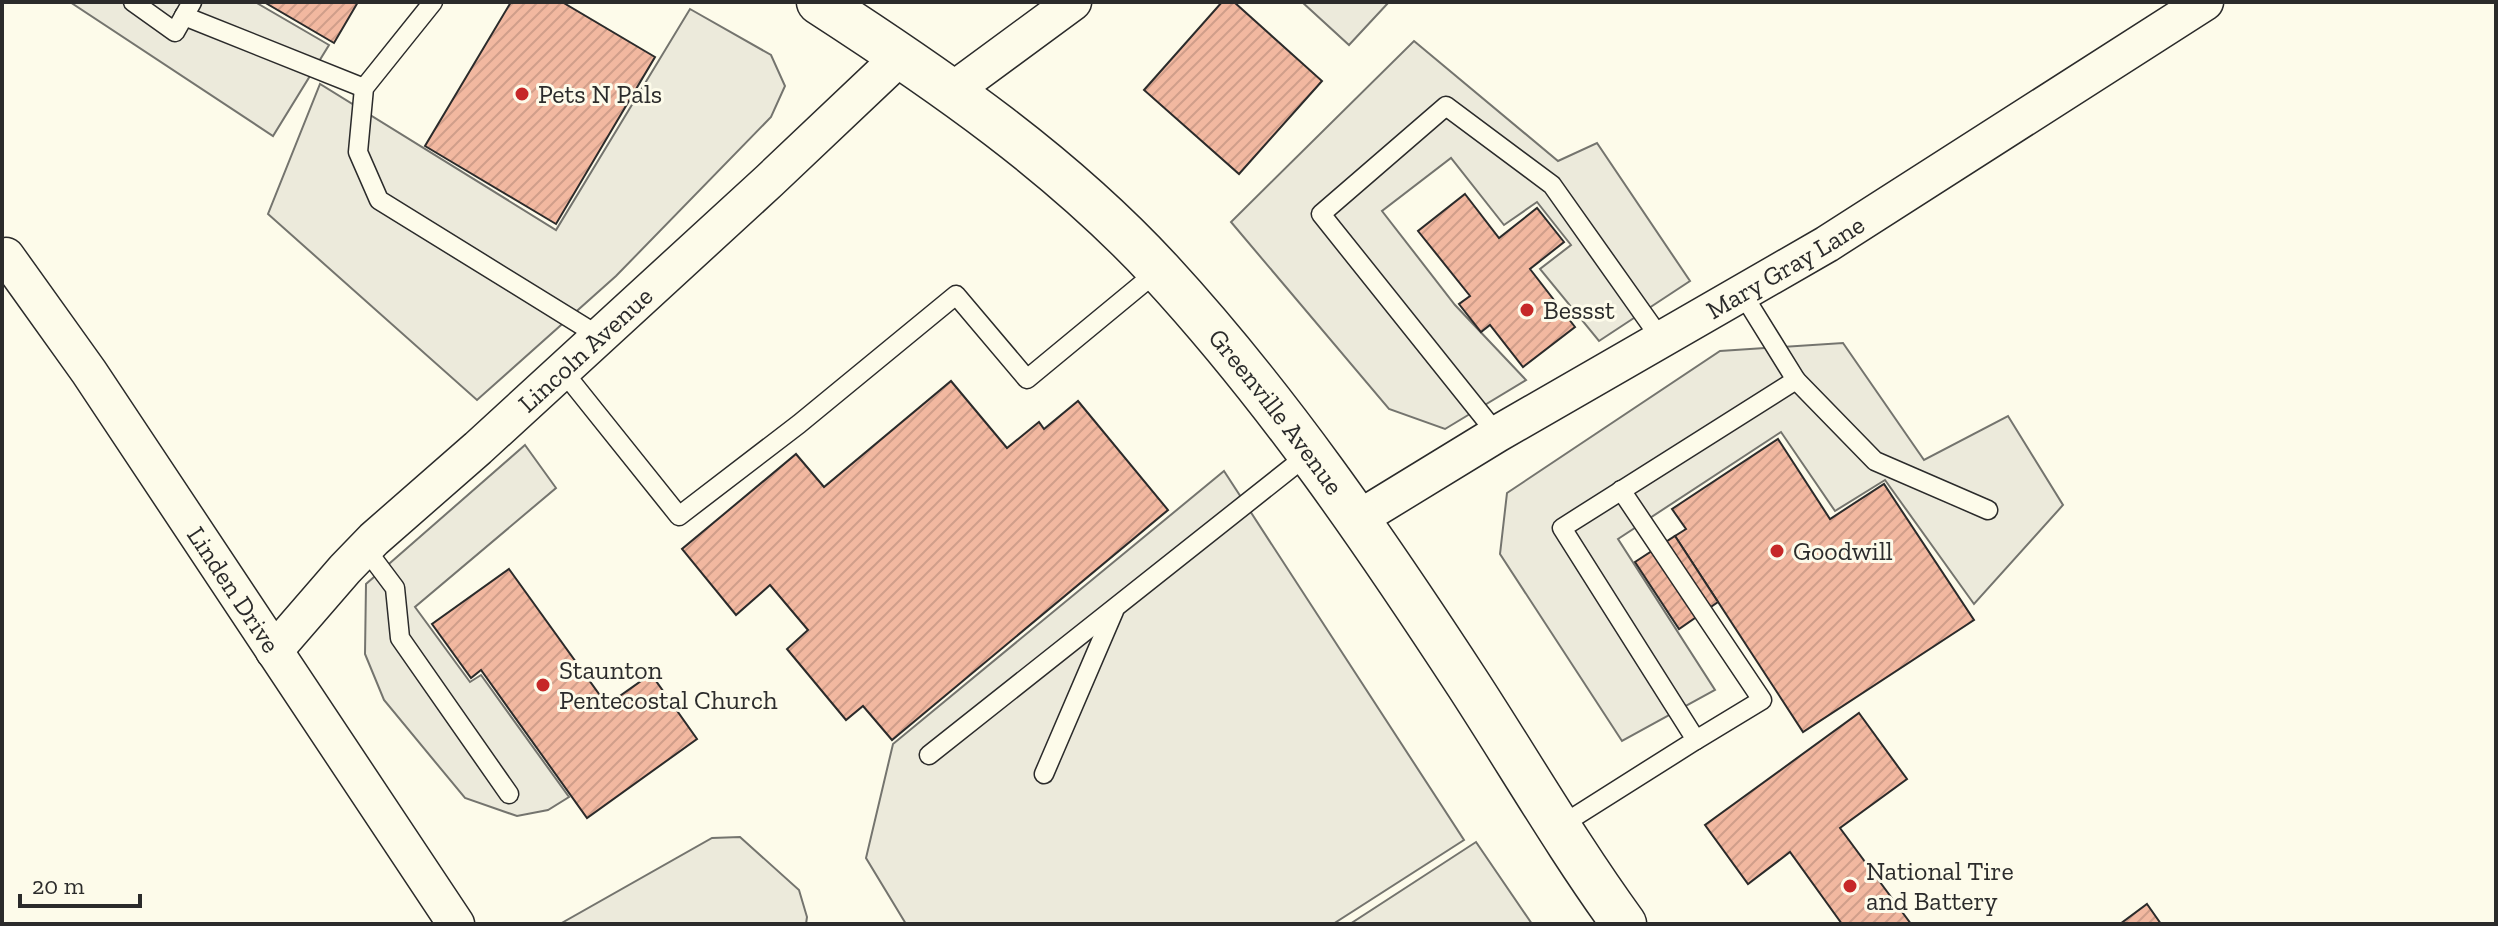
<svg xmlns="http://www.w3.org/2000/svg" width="2498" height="926" font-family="'Zilla Slab',serif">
	<defs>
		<pattern id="building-hatch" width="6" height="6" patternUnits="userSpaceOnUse" patternTransform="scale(2)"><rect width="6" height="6" fill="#f2b8a0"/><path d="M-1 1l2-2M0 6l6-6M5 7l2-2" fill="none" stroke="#d09e8a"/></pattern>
	</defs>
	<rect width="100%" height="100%" fill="#fdfbea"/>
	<g fill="#eceadb" stroke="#74746e" stroke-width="2">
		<path d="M70,2H255L329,45L273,136Z"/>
		<path d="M1302,2H1389L1349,45Z"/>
		<path d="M690,9L771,55L785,86L771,117L616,276L477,400L268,214L320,84L556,230Z"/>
		<path d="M1414,41L1558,161L1597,143L1690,281L1599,341L1540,269L1571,245L1537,202L1504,225L1451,158L1382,211L1455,305L1526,380L1445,429L1389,409L1231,222Z"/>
		<path d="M1843,343L1924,460L2008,416L2063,505L1974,604L1885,480L1835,511L1781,432L1618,539L1715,690L1622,741L1500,554L1507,493L1720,351Z"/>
		<path d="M525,445L556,488L415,607L470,682L481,675L569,797L548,810L517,816L465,798L384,700L365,654L366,584Z"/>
		<path d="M1224,471L1464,840L1333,924H906L866,858L893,744Z"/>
		<path d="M740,837L799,890L807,917L806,924H560L712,838Z"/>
		<path d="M1476,842L1532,924H1350Z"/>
	</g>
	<g fill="url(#building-hatch)" stroke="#2b2b2b" stroke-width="2">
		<path d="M264,2H358L334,43Z"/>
		<path d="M511,2H562L655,57L556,224L425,146Z"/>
		<path d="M1222,2H1234L1322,81L1239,174L1144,90Z"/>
		<path d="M1465,194L1499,238L1537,208L1564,242L1530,269L1575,327L1523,367L1490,325L1481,332L1459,304L1470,296L1418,231Z"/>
		<path d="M951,381L1007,448L1039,422L1044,429L1078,401L1168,510L892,740L863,706L846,720L787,649L808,630L770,585L736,615L682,549L796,454L824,487Z"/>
		<path d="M1778,439L1830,519L1884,484L1974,620L1803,732L1675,536L1686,529L1672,509Z"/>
		<path d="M1675,536L1718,602L1679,629L1635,562Z"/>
		<path d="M509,569L607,705L651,674L697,739L587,818L481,670L471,678L432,624Z"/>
		<path d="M1859,713L1907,779L1840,828L1911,924H1842L1790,852L1748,884L1705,825Z"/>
		<path d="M2147,904L2161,924H2120Z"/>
	</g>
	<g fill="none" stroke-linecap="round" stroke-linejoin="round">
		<g stroke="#2b2b2b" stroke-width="21">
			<g id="service">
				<path d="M133,2L175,32L192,2"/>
				<path d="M433,2L364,88L358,152L379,200L599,336"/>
				<path d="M184,16L364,88"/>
				<path d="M562,370L679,516L799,424L956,295L1027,379L1159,270"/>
				<path d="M1796,380L1875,461L1988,510"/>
				<path d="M1497,434L1321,214L1446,106L1552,185L1661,339"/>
				<path d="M1621,490L1762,700L1696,740"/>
				<path d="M365,548L395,588L400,638L509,794"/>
				<path d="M929,755L1310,453"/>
				<path d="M1044,774L1114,611"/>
				<path d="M1560,826L1696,740L1562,528L1796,380L1742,293"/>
			</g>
		</g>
		<g stroke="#2b2b2b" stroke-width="39">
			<g id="minor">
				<path d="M952,91L1073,2"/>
				<path id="s1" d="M6,256L89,372L456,924"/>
				<path id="s2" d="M1358,519L1497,434L1827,244L2205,2"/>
				<path id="s3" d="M274,651L345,569L374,539L478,448L769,181L902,55"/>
			</g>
		</g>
		<g stroke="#2b2b2b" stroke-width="47">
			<g id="primary">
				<path id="s4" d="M819,2C941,81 1061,164 1160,271C1277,398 1374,540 1468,684C1520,764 1568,847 1624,924"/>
			</g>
		</g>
		<use href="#service" stroke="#fdfbea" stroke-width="18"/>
		<use href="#minor" stroke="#fdfbea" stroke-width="36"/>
		<use href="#primary" stroke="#fdfbea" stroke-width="44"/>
	</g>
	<g fill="#c62828" stroke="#fdfbea" stroke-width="3">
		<circle cx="522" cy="94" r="8"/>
		<circle cx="1527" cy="310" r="8"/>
		<circle cx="1777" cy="551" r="8"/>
		<circle cx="543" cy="685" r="8"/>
		<circle cx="1850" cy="886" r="8"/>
	</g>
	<g text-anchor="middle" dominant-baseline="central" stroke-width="6" stroke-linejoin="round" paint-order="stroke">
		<g font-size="26" fill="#2b2b2b" stroke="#fdfbea" text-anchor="start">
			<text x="538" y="94">Pets N Pals</text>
			<text x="1543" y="310">Bessst</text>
			<text x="1793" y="551">Goodwill</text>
			<text x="559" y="670">Staunton<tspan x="559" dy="30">Pentecostal Church</tspan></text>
			<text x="1866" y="871">National Tire<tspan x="1866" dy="30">and Battery</tspan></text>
		</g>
		<g font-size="26" fill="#2b2b2b" stroke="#fdfbea">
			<text stroke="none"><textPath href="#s2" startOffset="496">Mary Gray Lane</textPath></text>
			<text stroke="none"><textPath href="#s3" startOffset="434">Lincoln Avenue</textPath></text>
			<text stroke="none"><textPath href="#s4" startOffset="618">Greenville Avenue</textPath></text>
			<text stroke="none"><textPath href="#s1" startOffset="404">Linden Drive</textPath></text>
		</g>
	</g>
	<rect width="2498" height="926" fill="none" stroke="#2b2b2b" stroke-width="8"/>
	<path d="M20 894v12h120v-12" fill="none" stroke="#2b2b2b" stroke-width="4"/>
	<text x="32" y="894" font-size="24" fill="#2b2b2b" stroke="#fdfbea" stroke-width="6" paint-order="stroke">20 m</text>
</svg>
